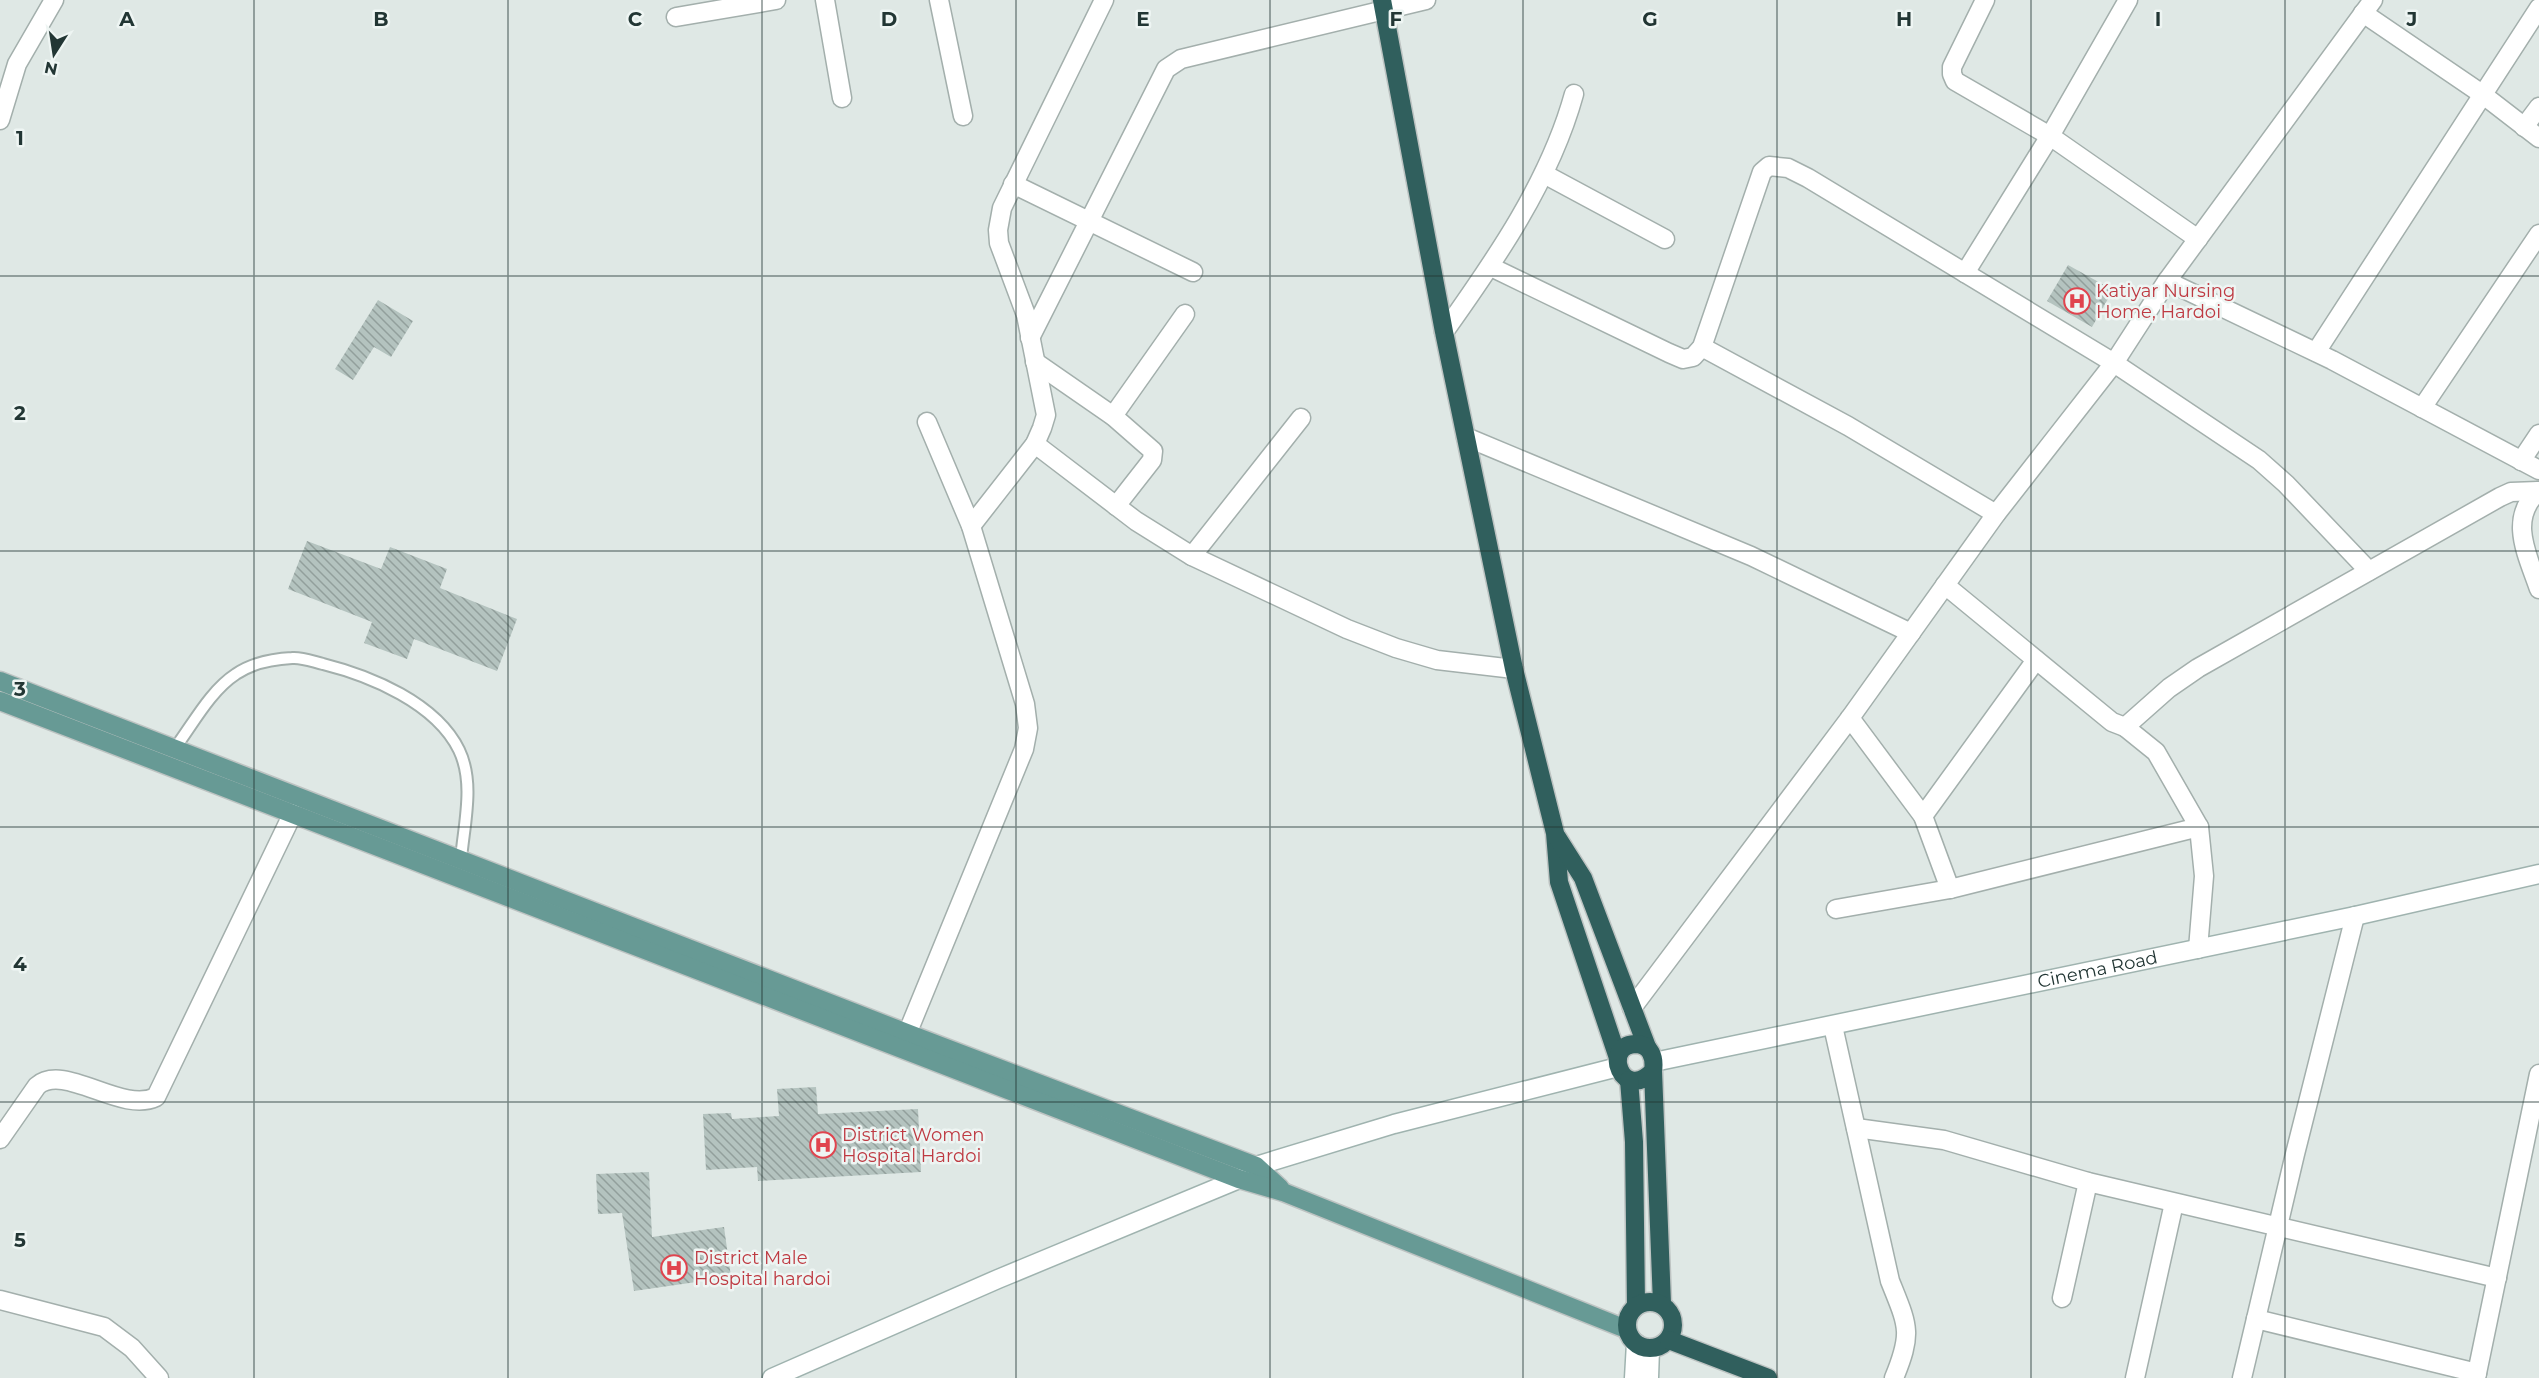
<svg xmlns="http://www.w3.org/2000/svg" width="2539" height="1378" font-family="Montserrat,sans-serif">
	<defs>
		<pattern id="building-back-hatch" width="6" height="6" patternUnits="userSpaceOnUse" patternTransform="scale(1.5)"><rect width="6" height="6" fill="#b4c3bf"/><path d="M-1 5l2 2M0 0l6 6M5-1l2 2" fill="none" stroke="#929f9c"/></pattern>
	</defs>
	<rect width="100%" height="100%" fill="#dfe8e5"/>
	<g fill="url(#building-back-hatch)">
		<path d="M2068,265L2113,290L2092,327L2047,301Z"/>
		<path d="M378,300L413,321L391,357L374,347L353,380L335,369Z"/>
		<path d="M307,541L381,569L390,547L447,569L440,588L517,619L497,671L414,639L407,659L364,643L372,622L288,589Z"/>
		<path d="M816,1087L818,1114L918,1109L921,1172L758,1181L757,1167L706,1170L703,1114L731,1113L732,1119L779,1116L777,1089Z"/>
		<path d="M649,1172L652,1237L724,1227L731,1277L634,1291L622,1213L598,1214L596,1174Z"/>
	</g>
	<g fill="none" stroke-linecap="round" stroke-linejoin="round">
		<g stroke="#a3afac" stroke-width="14">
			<path id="lane" d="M175,748C193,724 210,691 236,674C252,663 273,659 292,658C302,657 314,662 323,664C371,676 436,703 459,750C475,783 464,824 461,859"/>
		</g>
		<g stroke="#a3afac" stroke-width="21">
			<g id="street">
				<path d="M825,0L842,98"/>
				<path d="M939,0L963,116"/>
				<path d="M1985,0L1952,67V74L1955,81L2050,136L2198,239"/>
				<path d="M2363,13L2482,94L2539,138"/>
				<path d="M676,17L776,0"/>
				<path d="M0,120L17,64L54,0"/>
				<path d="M2524,127L2539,107"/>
				<path d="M1544,174L1665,239"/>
				<path d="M1013,184L1193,272"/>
				<path d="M1491,267L1669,353L1683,359L1693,357L1702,347L1762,172L1769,166L1788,168L1808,178L2114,363L2259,460L2286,484L2369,571"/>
				<path d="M1965,273L2050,136L2128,0"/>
				<path d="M2167,281L2332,360L2539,470"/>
				<path d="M1444,332C1496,259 1550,181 1574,94"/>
				<path d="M1030,338L1166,69L1181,59L1426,0"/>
				<path d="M1702,347L1848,426L1996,514"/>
				<path d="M2316,352L2539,8"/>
				<path d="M1035,362L1113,416L1153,451L1152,460L1116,506"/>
				<path d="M2422,408L2539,234"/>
				<path d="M1113,416L1185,314"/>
				<path d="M1466,437L1751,556L1911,633"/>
				<path d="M1035,444L1136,521L1192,556L1347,629L1396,648L1437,660L1514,669"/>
				<path d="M2521,461L2539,434"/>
				<path d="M2539,491C2507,518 2528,556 2539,589"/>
				<path d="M971,526L1035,444L1042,428L1046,415L1026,315L999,243L998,230L1002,208L1104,0"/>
				<path d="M1192,556L1301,418"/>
				<path d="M1945,585L2112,722L2125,727L2169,688L2198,668L2500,497L2511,492L2538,491"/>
				<path d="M1850,718L1923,816L1950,889"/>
				<path d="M2125,727L2156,752L2199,827L2204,876L2198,949"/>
				<path d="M1923,816L2036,660"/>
				<path d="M1836,909L1950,889L2199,827"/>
				<path d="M1632,1008L1850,718L1996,514L2114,363L2167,281L2373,0"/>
				<path d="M1833,1026L1890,1281C1908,1326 1913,1332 1894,1378"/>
				<path d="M907,1034L1024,749L1028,728L1025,704L971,526L927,422"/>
				<path d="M1856,1128L1944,1140L2088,1182L2497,1278"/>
				<path d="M0,1139L37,1086C64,1062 121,1114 156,1097L293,813"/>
				<path d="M2062,1298L2088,1182"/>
				<path d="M0,1300L104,1327L132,1348L159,1378"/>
				<path d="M2256,1319L2477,1373"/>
				<path d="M2135,1378L2174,1203"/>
				<path d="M2242,1378L2295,1154L2355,916"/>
				<path d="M2476,1378L2539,1074"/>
			</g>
		</g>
		<g stroke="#9fb3af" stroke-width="21">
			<g id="secondary">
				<path id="s1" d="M1654,1062L2355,916L2539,874"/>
				<path d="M772,1378L998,1279L1239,1179L1256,1166L1394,1124L1618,1067"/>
				<path d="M1634,1378L1636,1343"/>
				<path d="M1649,1378L1650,1349"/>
			</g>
		</g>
		<g stroke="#bdc3c2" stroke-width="21">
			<g id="primary">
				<path d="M0,681C419,843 836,1008 1256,1166L1280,1188"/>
				<path d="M0,701L1239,1179L1283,1192L1626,1329"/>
			</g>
		</g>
		<g stroke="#bdc3c2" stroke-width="21">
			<g id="highway">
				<path d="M1382,0L1444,332L1514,669L1555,833L1559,882L1618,1058"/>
				<path d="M1557,837L1583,878L1647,1047"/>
				<path d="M1653,1071C1623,1103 1601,1046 1635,1044C1651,1044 1655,1058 1653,1071L1662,1304"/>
				<path d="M1629,1080L1634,1142L1636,1305"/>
				<circle cx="1650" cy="1325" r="23"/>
				<path d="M1669,1340L1768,1378"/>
			</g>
		</g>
		<use href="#lane" stroke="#fff" stroke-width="10"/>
		<use href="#street" stroke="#fff" stroke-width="18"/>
		<use href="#secondary" stroke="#fff" stroke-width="18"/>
		<use href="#primary" stroke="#679a95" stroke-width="18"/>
		<use href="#highway" stroke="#305f5d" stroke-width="18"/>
	</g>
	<path fill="none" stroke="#223634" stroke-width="1.5" stroke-opacity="0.55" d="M254,0V1378M508,0V1378M762,0V1378M1016,0V1378M1270,0V1378M1523,0V1378M1777,0V1378M2031,0V1378M2285,0V1378M0,276H2539M0,551H2539M0,827H2539M0,1102H2539"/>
	<defs>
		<g id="hospital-ring" transform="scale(1.35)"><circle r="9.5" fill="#eef5f3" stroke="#e0444e" stroke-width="1.5"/><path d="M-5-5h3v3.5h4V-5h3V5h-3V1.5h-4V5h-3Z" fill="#e0444e"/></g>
	</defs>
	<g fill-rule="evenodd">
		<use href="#hospital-ring" x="2077" y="301"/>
		<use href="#hospital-ring" x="823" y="1145"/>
		<use href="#hospital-ring" x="674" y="1268"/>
	</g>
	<g text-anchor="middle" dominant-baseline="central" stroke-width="5" stroke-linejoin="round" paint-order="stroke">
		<g font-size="18" fill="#be3a42" stroke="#eef5f3" text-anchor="start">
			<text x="2096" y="291">Katiyar Nursing<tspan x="2096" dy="21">Home, Hardoi</tspan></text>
			<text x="842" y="1135">District Women<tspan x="842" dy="21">Hospital Hardoi</tspan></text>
			<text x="694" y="1258">District Male<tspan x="694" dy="21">Hospital hardoi</tspan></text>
		</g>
		<g font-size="18" fill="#223634" stroke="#eef5f3">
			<text stroke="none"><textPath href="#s1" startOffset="453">Cinema Road</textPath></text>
		</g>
	</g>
	<g font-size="20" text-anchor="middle" font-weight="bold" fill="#223634" stroke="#eef5f3" stroke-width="5" stroke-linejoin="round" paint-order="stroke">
		<text x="127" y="26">A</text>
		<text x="381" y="26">B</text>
		<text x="635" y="26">C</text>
		<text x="889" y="26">D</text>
		<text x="1143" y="26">E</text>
		<text x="1396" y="26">F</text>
		<text x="1650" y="26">G</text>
		<text x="1904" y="26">H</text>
		<text x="2158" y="26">I</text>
		<text x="2412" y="26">J</text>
		<text x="20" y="145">1</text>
		<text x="20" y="420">2</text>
		<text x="20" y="696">3</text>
		<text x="20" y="971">4</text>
		<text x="20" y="1247">5</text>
	</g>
	<g transform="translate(54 54) rotate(192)" stroke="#eef5f3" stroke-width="4.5" paint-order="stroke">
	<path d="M0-4.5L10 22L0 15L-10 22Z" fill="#223634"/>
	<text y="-9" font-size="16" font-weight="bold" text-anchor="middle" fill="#223634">N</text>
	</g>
</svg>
